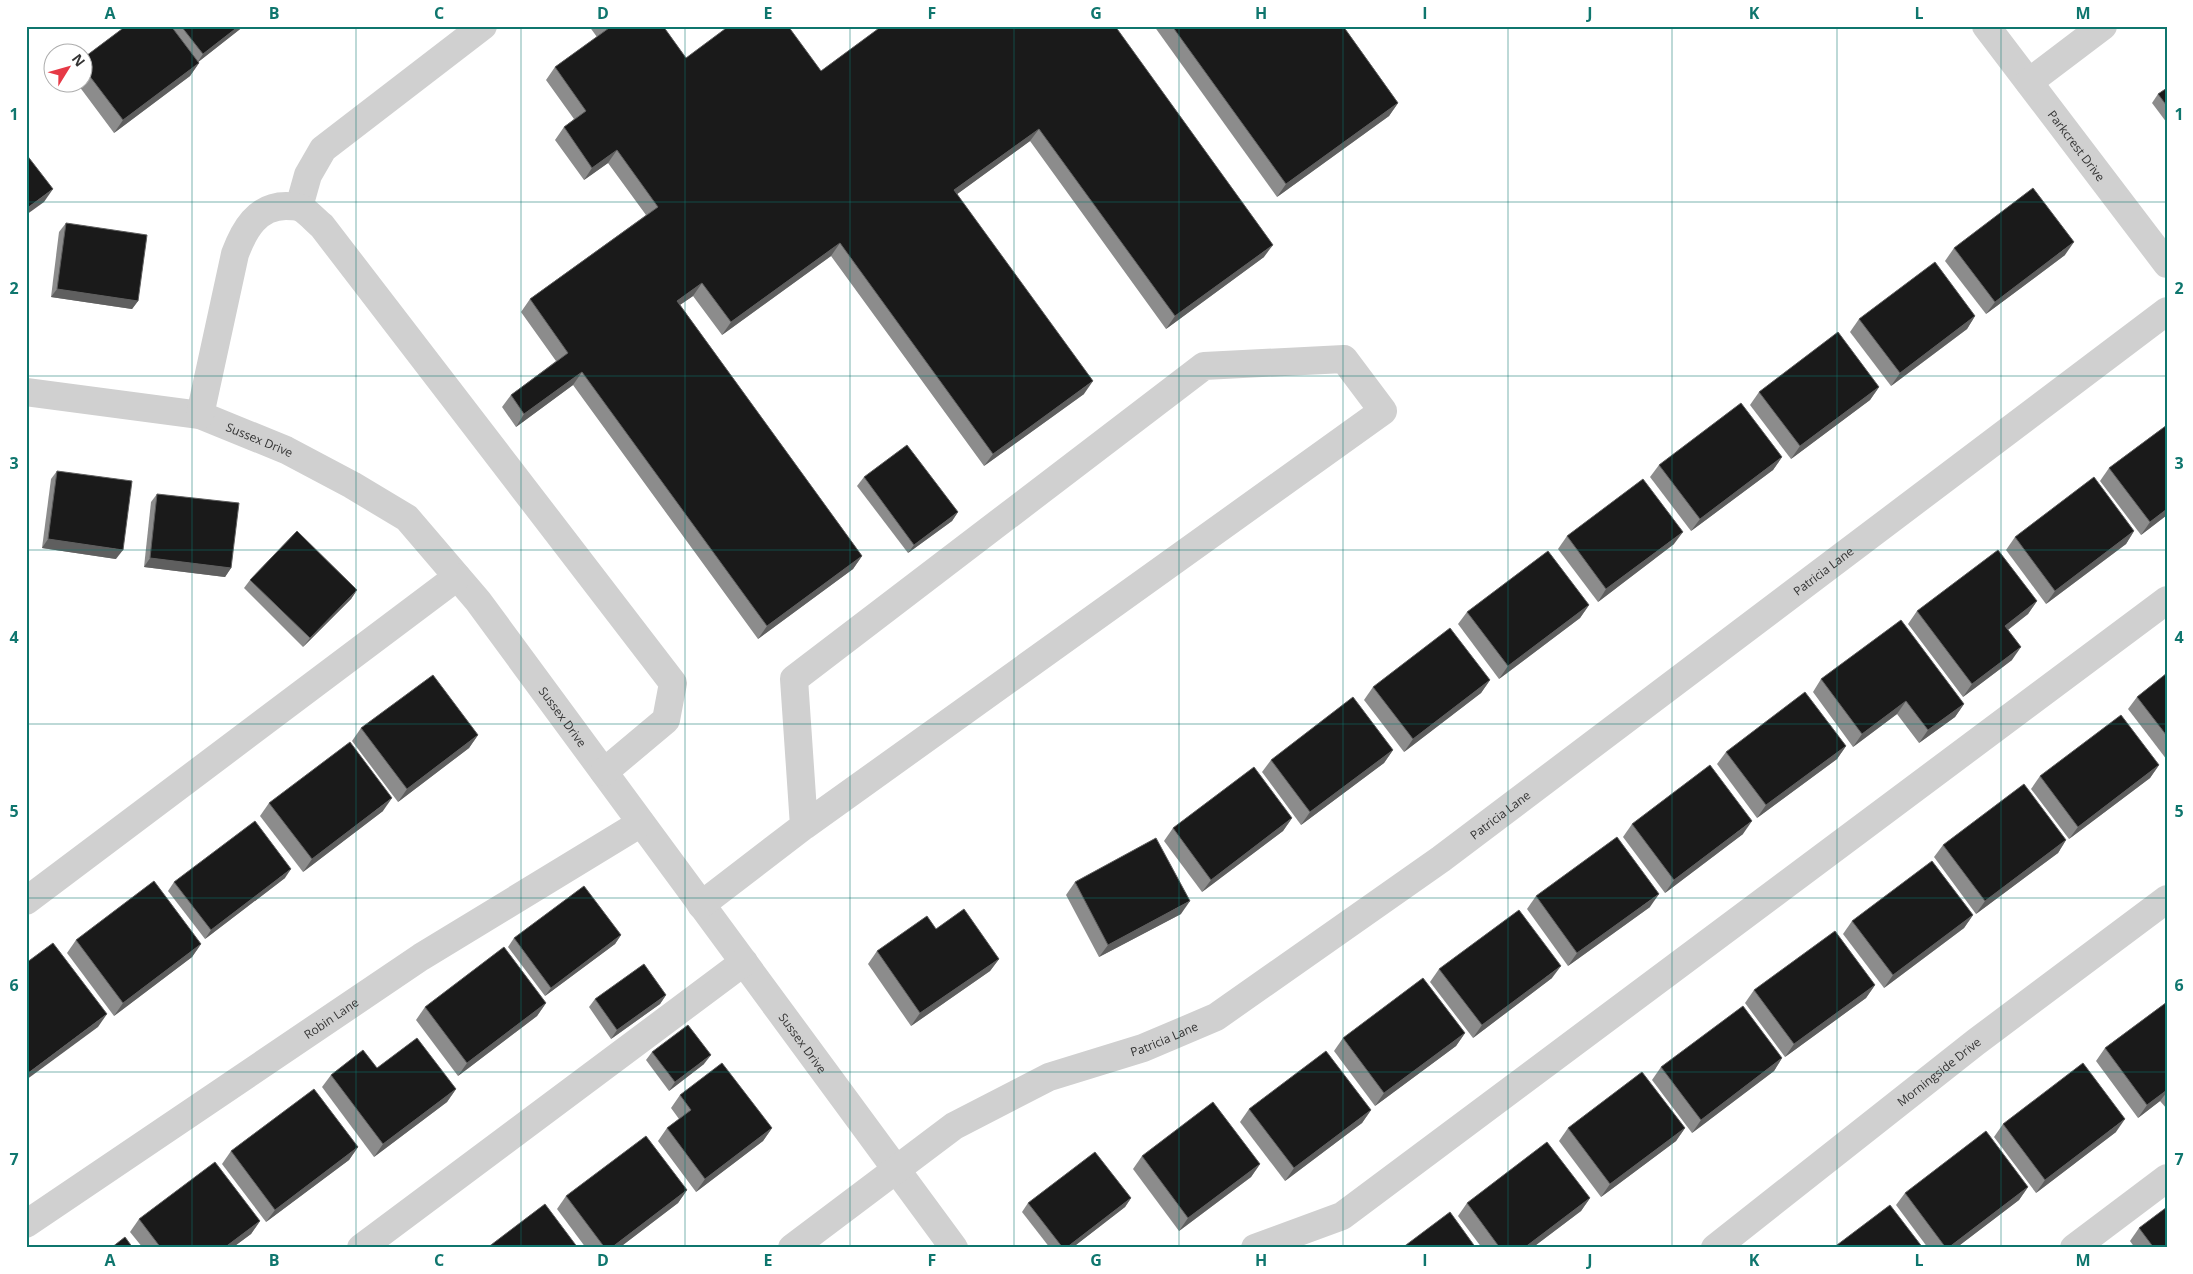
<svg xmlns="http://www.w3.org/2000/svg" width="2193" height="1274" font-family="'Open Sans',sans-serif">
	<rect width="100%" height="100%" fill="#fff"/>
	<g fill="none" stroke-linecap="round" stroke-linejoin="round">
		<g stroke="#d0d0d0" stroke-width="28">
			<path id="s1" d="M1986,26L2167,264"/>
			<path d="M2029,82L2103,26"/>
			<path d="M299,207L308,175L323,149L483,26"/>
			<path id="s2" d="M26,392L200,415L286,450L352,485L407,518L478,601L954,1248"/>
			<path d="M200,415L235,254C244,230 257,206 286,206C290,206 297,206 301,208C309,213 315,220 322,226L673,683L666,720L604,772"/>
			<path d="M26,901L457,577"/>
			<path d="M701,905L804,826L1383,411L1344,359L1204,366L794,679L804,826"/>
			<path id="s3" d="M26,1224L421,957L641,823"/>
			<path d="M361,1248L744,962"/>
			<path id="s4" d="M792,1248L954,1126L1049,1077L1143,1048L1216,1017L1441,859L2167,311"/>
			<path d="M1255,1248L1342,1216L2167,600"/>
			<path id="s5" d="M1715,1248L1976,1042L2167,899"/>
			<path d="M2074,1248L2167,1178"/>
		</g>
	</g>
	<g fill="#8c8c8c">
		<path d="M126,26H244L198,62L199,63L190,76L114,133L76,82H82V59Z"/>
		<path d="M589,26H663L686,58L821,71L877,30L875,26H1115L1264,257L1166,329L1030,141L957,194L1084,394L984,466L831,256L722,335L693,296L680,305L862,556L853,569L758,639L573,385L516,427L502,407L511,395L556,361L521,312L530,299L646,215L608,163L584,180L555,140L564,127L574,119L546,80L555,67L597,37Z"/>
		<path d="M1154,26H1343L1398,103L1389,116L1277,197Z"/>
		<path d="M2167,88V123L2152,103L2158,94Z"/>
		<path d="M66,223L138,301L132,309L51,297L59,232Z"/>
		<path d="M1954,248L2065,255L1986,314L1945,261Z"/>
		<path d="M1975,316L1967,329L1891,386L1850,332L1859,319Z"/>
		<path d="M1879,387L1870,400L1791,459L1750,405L1759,392Z"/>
		<path d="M2167,425V515L2141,535L2100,481L2109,468Z"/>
		<path d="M1782,457L1773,470L1691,531L1650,477L1659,465Z"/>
		<path d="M57,471L116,559L42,548L51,479Z"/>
		<path d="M864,477L958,512L952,521L908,553L857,486Z"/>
		<path d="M157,494L231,568L225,577L144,567L151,502Z"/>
		<path d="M2134,531L2126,544L2046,604L2006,550L2015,537Z"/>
		<path d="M1567,536L1674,544L1598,602L1558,549Z"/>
		<path d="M250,580L357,590L351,599L303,647L244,588Z"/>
		<path d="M2037,601L2028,614L2008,630L2012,660L1963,697L1908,624L1917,611Z"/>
		<path d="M1589,605L1580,618L1499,679L1458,624L1467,612Z"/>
		<path d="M2167,673V760L2128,709L2137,697Z"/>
		<path d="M1821,679L1964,704L1955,717L1919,743L1897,714L1853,747L1813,692Z"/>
		<path d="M1490,680L1481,693L1404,752L1364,700L1373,687Z"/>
		<path d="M361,728L478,735L469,748L398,802L352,741Z"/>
		<path d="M1846,746L1837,759L1757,818L1717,764L1726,752Z"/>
		<path d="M1393,750L1384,763L1301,825L1262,772L1271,760Z"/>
		<path d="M2159,765L2150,778L2069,839L2031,789L2040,776Z"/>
		<path d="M269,803L383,811L303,872L260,816Z"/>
		<path d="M1292,818L1283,831L1202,892L1164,841L1173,828Z"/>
		<path d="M1632,824L1743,834L1665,893L1623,837Z"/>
		<path d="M2066,840L2058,853L1976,914L1934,857L1943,845Z"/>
		<path d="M285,878L205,939L168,891L174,882Z"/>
		<path d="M1075,882L1181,914L1099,957L1066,895Z"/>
		<path d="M1536,896L1650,907L1568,966L1527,909Z"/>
		<path d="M1973,915L1964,928L1884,988L1843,934L1852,921Z"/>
		<path d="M936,929L999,959L990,971L911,1026L868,964L877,951Z"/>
		<path d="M621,935L615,944L545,996L508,947L514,938Z"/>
		<path d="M76,940L201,944L192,957L114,1016L67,953Z"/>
		<path d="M1439,969L1552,978L1473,1038L1430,982Z"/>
		<path d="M1875,985L1866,998L1785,1057L1745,1003L1754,990Z"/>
		<path d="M666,995L660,1004L611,1039L589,1007L595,999Z"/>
		<path d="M2167,1002V1109L2160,1101L2138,1118L2096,1061L2105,1048Z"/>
		<path d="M546,1003L537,1016L458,1076L416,1020L425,1007Z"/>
		<path d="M1465,1033L1456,1046L1375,1106L1334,1051L1343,1038Z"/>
		<path d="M652,1052L704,1064L669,1091L646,1060Z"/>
		<path d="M1782,1058L1774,1071L1692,1133L1652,1080L1661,1067Z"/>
		<path d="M377,1068L456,1089L447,1102L374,1157L322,1087L331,1075Z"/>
		<path d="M680,1095L772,1128L763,1141L696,1192L658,1141L667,1128L679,1119L671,1108Z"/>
		<path d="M1249,1109L1371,1110L1362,1123L1285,1181L1240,1122Z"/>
		<path d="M2003,1124L2116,1132L2036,1193L1994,1137Z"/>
		<path d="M1568,1128H1685L1676,1141L1601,1197L1559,1141Z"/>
		<path d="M358,1147L349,1160L266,1222L222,1164L231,1151Z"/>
		<path d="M1142,1156L1260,1164L1251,1177L1179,1231L1133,1169Z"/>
		<path d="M2028,1187L2019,1200L1956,1248H1928L1896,1205L1905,1193Z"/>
		<path d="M687,1190L678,1203L619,1248H586L557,1209L566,1196Z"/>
		<path d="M1131,1198L1125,1207L1072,1248H1050L1022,1212L1028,1203Z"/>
		<path d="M1590,1198L1581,1211L1532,1248H1482L1458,1216L1467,1203Z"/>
		<path d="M139,1219L260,1221L251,1234L232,1248H143L130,1232Z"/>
		<path d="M2139,1228L2167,1248H2135L2130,1241Z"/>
	</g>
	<g fill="#5f5f5f">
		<path d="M239,26H244L197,63L203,54Z"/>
		<path d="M199,63L190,76L114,133L123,120Z"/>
		<path d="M1398,103L1389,116L1277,197L1286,184Z"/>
		<path d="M1039,129L1030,141L945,203L954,190Z"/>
		<path d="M617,150L608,163L584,180L592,168Z"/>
		<path d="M53,189L44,202L26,215V209Z"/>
		<path d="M2074,242L2065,255L1986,314L1995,302Z"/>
		<path d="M840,243L831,256L722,335L731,322Z"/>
		<path d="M1273,245L1264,257L1166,329L1175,316Z"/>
		<path d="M702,283L693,296L668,313L677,301Z"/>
		<path d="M57,289L138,301L132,309L51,297Z"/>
		<path d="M1975,316L1967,329L1891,386L1900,373Z"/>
		<path d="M582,372L573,385L516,427L524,414Z"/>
		<path d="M1093,381L1084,394L984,466L993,454Z"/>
		<path d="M1879,387L1870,400L1791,459L1800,446Z"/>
		<path d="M1782,457L1773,470L1691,531L1700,519Z"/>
		<path d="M2167,509V515L2141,535L2150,522Z"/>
		<path d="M958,512L952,521L908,553L914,545Z"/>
		<path d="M2134,531L2126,544L2046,604L2055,591Z"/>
		<path d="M1683,532L1674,544L1598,602L1606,589Z"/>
		<path d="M48,539L123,550L116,559L42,548Z"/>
		<path d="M862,556L853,569L758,639L767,626Z"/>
		<path d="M150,558L231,568L225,577L144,567Z"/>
		<path d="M357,590L351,599L303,647L310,638Z"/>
		<path d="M2037,601L2028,614L1996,639L2005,626Z"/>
		<path d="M1589,605L1580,618L1499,679L1508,666Z"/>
		<path d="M2021,647L2012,660L1963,697L1972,684Z"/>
		<path d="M1490,680L1481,693L1404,752L1413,739Z"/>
		<path d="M1906,701L1897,714L1853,747L1862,734Z"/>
		<path d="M1964,704L1955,717L1919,743L1928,730Z"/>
		<path d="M478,735L469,748L398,802L407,789Z"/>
		<path d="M1846,746L1837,759L1757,818L1766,805Z"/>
		<path d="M1393,750L1384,763L1301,825L1310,812Z"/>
		<path d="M2159,765L2150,778L2069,839L2078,827Z"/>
		<path d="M392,798L383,811L303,872L312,859Z"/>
		<path d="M1292,818L1283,831L1202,892L1211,880Z"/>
		<path d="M1752,821L1743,834L1665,893L1674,880Z"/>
		<path d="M2066,840L2058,853L1976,914L1985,901Z"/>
		<path d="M291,869L285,878L205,939L211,930Z"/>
		<path d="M1659,894L1650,907L1568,966L1577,953Z"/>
		<path d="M1190,901L1181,914L1099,957L1108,945Z"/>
		<path d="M1973,915L1964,928L1884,988L1893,975Z"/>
		<path d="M621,935L615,944L545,996L551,988Z"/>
		<path d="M201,944L192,957L114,1016L123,1003Z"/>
		<path d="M999,959L990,971L911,1026L920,1013Z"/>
		<path d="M1561,966L1552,978L1473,1038L1482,1025Z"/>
		<path d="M1875,985L1866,998L1785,1057L1794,1044Z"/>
		<path d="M666,995L660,1004L611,1039L617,1030Z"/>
		<path d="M546,1003L537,1016L458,1076L467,1063Z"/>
		<path d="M107,1014L98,1027L26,1080L27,1074Z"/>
		<path d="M1465,1033L1456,1046L1375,1106L1384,1093Z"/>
		<path d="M711,1055L704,1064L669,1091L675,1082Z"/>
		<path d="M1782,1058L1774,1071L1692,1133L1701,1120Z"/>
		<path d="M456,1089L447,1102L374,1157L383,1144Z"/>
		<path d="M2167,1090V1092L2160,1101L2138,1118L2147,1105Z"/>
		<path d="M1371,1110L1362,1123L1285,1181L1294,1168Z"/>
		<path d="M2125,1119L2116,1132L2036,1193L2045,1180Z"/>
		<path d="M772,1128L763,1141L696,1192L705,1179Z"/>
		<path d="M1685,1128L1676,1141L1601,1197L1610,1184Z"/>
		<path d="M358,1147L349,1160L266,1222L275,1210Z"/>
		<path d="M1260,1164L1251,1177L1179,1231L1188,1218Z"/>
		<path d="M2028,1187L2019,1200L1956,1248H1948Z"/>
		<path d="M687,1190L678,1203L619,1248H611Z"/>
		<path d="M1131,1198L1125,1207L1072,1248H1066Z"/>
		<path d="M1590,1198L1581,1211L1532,1248H1524Z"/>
		<path d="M260,1221L251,1234L232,1248H224Z"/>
	</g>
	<g fill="#1a1a1a" stroke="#5f5f5f">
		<path d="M126,26H171L199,63L123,120L82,66V59Z"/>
		<path d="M181,26H239L203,54Z"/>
		<path d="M608,26H663L686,58L729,26H788L821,71L882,26H1115L1273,245L1175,316L1039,129L954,190L1093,381L993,454L840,243L731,322L702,283L677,301L862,556L767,626L582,372L524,414L511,395L568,353L530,299L658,207L617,150L592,168L564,127L586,111L555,67L609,28Z"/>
		<path d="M1172,26H1343L1398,103L1286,184Z"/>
		<path d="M2167,88V106L2158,94Z"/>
		<path d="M26,154L53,189L26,209Z"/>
		<path d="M2033,188L2074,242L1995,302L1954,248Z"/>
		<path d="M66,223L147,235L138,301L57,289Z"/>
		<path d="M1935,262L1975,316L1900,373L1859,319Z"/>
		<path d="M1838,332L1879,387L1800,446L1759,392Z"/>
		<path d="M1741,403L1782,457L1700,519L1659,465Z"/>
		<path d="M2167,425V509L2150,522L2109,468Z"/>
		<path d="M907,445L958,512L914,545L864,477Z"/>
		<path d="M57,471L132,481L123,550L48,539Z"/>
		<path d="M2094,477L2134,531L2055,591L2015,537Z"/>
		<path d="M1643,479L1683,532L1606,589L1567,536Z"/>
		<path d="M157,494L239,503L231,568L150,558Z"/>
		<path d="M297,531L357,590L310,638L250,580Z"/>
		<path d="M1998,550L2037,601L2005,626L2021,647L1972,684L1917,611Z"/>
		<path d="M1548,551L1589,605L1508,666L1467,612Z"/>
		<path d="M1901,620L1964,704L1928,730L1906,701L1862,734L1821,679Z"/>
		<path d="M1450,628L1490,680L1413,739L1373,687Z"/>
		<path d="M2167,673V736L2137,697Z"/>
		<path d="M433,675L478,735L407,789L361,728Z"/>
		<path d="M1805,692L1846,746L1766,805L1726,752Z"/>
		<path d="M1353,697L1393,750L1310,812L1271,760Z"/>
		<path d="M2121,715L2159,765L2078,827L2040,776Z"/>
		<path d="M350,742L392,798L312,859L269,803Z"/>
		<path d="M1710,765L1752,821L1674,880L1632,824Z"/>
		<path d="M1254,767L1292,818L1211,880L1173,828Z"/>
		<path d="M2024,784L2066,840L1985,901L1943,845Z"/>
		<path d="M255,821L291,869L211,930L174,882Z"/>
		<path d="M1617,837L1659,894L1577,953L1536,896Z"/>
		<path d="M1156,838L1190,901L1108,945L1075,882Z"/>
		<path d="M1932,861L1973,915L1893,975L1852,921Z"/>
		<path d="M154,881L201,944L123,1003L76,940Z"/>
		<path d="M584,886L621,935L551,988L514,938Z"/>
		<path d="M964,909L999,959L920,1013L877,951L927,916L936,929Z"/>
		<path d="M1519,910L1561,966L1482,1025L1439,969Z"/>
		<path d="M1835,931L1875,985L1794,1044L1754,990Z"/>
		<path d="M53,943L107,1014L27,1074L26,963Z"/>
		<path d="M504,947L546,1003L467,1063L425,1007Z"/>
		<path d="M644,964L666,995L617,1030L595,999Z"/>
		<path d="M1423,978L1465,1033L1384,1093L1343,1038Z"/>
		<path d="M2167,1002V1090L2147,1105L2105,1048Z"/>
		<path d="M1743,1006L1782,1058L1701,1120L1661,1067Z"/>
		<path d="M688,1025L711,1055L675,1082L652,1052Z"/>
		<path d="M417,1038L456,1089L383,1144L331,1075L363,1050L377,1068Z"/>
		<path d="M1326,1051L1371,1110L1294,1168L1249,1109Z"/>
		<path d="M722,1063L772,1128L705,1179L667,1128L691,1110L680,1095Z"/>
		<path d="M2083,1063L2125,1119L2045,1180L2003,1124Z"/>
		<path d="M1642,1072L1685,1128L1610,1184L1568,1128Z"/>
		<path d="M314,1089L358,1147L275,1210L231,1151Z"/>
		<path d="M1213,1102L1260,1164L1188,1218L1142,1156Z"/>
		<path d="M1986,1131L2028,1187L1948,1248H1946L1905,1193Z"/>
		<path d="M646,1136L687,1190L611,1248H605L566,1196Z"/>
		<path d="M1547,1142L1590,1198L1524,1248H1500L1467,1203Z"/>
		<path d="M1095,1152L1131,1198L1066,1248H1063L1028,1203Z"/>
		<path d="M215,1162L260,1221L224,1248H161L139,1219Z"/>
		<path d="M545,1204L578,1248H487Z"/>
		<path d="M1890,1205L1923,1248H1833Z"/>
		<path d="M2167,1207V1248H2154L2139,1228Z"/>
		<path d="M1450,1212L1476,1248H1402Z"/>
		<path d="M125,1237L133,1248H111Z"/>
	</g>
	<path fill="none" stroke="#0f766e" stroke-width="1" stroke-opacity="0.55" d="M192,26V1248M356,26V1248M521,26V1248M685,26V1248M850,26V1248M1014,26V1248M1179,26V1248M1343,26V1248M1508,26V1248M1672,26V1248M1837,26V1248M2001,26V1248M26,202H2167M26,376H2167M26,550H2167M26,724H2167M26,898H2167M26,1072H2167"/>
	<g text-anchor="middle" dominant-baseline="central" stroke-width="5" stroke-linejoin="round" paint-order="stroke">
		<g font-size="12" fill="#333" stroke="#fff">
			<text stroke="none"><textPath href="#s1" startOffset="150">Parkcrest Drive</textPath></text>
			<text stroke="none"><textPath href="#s2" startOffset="240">Sussex Drive</textPath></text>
			<text stroke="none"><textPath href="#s4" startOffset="1241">Patricia Lane</textPath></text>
			<text stroke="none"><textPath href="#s2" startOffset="660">Sussex Drive</textPath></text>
			<text stroke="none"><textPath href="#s4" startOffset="836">Patricia Lane</textPath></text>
			<text stroke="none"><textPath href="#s3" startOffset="368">Robin Lane</textPath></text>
			<text stroke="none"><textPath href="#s4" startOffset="431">Patricia Lane</textPath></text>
			<text stroke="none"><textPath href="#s2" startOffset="1065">Sussex Drive</textPath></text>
			<text stroke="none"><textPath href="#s5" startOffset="285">Morningside Drive</textPath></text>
		</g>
	</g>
	<rect width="2193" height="1274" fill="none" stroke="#ffffff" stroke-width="55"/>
	<g transform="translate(68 68) rotate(53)"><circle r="24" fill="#ffffff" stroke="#adadad"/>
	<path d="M0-4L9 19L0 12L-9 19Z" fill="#e63946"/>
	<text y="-8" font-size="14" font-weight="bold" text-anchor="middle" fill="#333333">N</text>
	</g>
	<rect x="28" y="28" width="2138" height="1218" fill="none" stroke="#0f766e" stroke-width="2"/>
	<g font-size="16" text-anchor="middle" font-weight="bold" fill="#0f766e">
		<text x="110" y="19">A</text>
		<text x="274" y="19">B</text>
		<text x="439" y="19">C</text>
		<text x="603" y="19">D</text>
		<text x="768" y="19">E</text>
		<text x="932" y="19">F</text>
		<text x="1096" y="19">G</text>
		<text x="1261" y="19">H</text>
		<text x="1425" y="19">I</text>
		<text x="1590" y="19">J</text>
		<text x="1754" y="19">K</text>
		<text x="1919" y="19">L</text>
		<text x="2083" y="19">M</text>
		<text x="14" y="120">1</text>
		<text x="2179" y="120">1</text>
		<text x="14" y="294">2</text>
		<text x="2179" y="294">2</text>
		<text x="14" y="469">3</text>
		<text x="2179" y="469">3</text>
		<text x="14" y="643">4</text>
		<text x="2179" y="643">4</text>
		<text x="14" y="817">5</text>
		<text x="2179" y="817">5</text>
		<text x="14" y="991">6</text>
		<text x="2179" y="991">6</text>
		<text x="14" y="1165">7</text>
		<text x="2179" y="1165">7</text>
		<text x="110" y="1266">A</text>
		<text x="274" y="1266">B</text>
		<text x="439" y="1266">C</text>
		<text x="603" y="1266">D</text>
		<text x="768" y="1266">E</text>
		<text x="932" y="1266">F</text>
		<text x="1096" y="1266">G</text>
		<text x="1261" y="1266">H</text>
		<text x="1425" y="1266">I</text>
		<text x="1590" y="1266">J</text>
		<text x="1754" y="1266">K</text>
		<text x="1919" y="1266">L</text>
		<text x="2083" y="1266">M</text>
	</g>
</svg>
